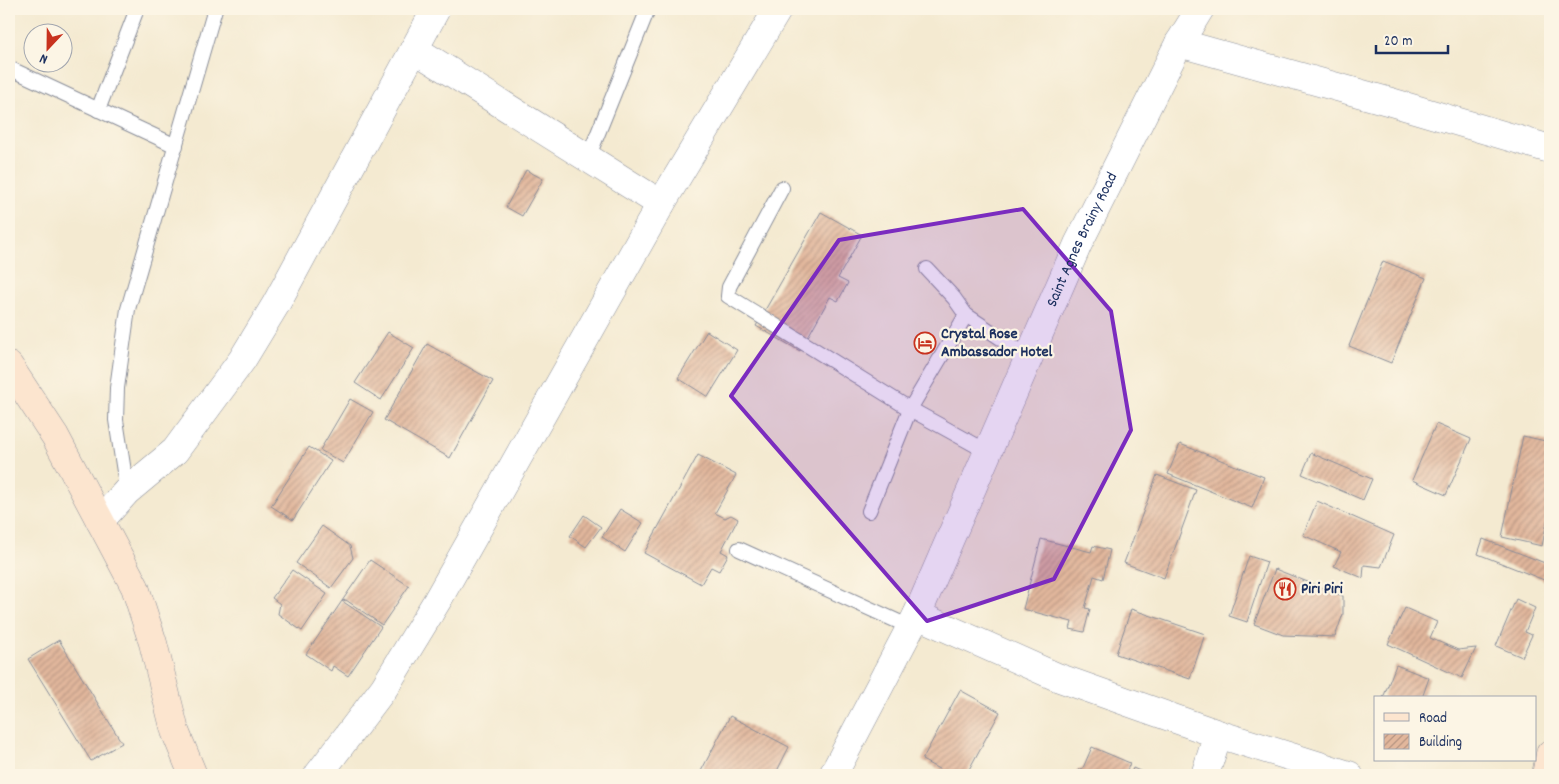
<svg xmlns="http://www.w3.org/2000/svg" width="1559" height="784" font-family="Dekko,sans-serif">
	<defs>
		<pattern id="building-hatch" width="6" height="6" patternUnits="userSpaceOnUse" patternTransform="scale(1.25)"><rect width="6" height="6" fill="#e2b79c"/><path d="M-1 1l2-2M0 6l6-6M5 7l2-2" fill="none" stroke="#b69582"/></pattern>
	</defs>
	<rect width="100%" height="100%" fill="#fcf5e5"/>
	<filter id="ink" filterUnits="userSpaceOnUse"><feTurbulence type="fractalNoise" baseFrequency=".02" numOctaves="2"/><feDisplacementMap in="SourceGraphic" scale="10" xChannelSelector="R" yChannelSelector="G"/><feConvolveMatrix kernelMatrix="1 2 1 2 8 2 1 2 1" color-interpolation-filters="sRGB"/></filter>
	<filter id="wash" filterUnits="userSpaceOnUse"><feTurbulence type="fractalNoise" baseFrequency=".0096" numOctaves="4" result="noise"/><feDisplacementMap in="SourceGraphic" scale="20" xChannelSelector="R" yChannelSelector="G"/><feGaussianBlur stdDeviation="1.12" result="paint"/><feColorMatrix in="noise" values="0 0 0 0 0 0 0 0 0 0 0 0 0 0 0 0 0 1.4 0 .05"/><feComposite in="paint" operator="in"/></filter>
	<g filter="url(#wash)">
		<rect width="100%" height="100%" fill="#f4ead1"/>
		<g id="blocks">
			<g fill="url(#building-hatch)">
				<path d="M526,170L543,179L522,216L506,207Z"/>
				<path d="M821,212L862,235L838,278L848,283L838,301L830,297L800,351L756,326Z"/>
				<path d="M1383,261L1426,278L1391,363L1349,346Z"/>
				<path d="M707,331L737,350L708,397L678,378Z"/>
				<path d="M388,332L414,348L381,400L355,383Z"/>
				<path d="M427,344L493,381L450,458L384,420Z"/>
				<path d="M350,399L373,412L343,463L320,450Z"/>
				<path d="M1436,424L1471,439L1446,495L1412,480Z"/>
				<path d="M1523,436L1550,442V508L1542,546L1502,537Z"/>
				<path d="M1180,444L1264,477L1252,508L1168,474Z"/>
				<path d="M309,447L331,461L293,520L271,506Z"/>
				<path d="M1311,453L1372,479L1363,500L1302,474Z"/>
				<path d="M698,455L736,475L715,513L725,518L731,515L738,519L721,551L728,555L719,571L711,567L701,584L644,553Z"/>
				<path d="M1157,475L1196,490L1164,578L1124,563Z"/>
				<path d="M1317,501L1394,535L1381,567L1364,565L1363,578L1334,566L1341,552L1303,535Z"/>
				<path d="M620,509L643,523L625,552L602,537Z"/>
				<path d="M584,515L601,527L586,547L570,536Z"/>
				<path d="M322,526L350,546L353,558L331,588L296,563Z"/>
				<path d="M1041,539L1091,552L1093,546L1110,550L1103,579L1094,576L1085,608L1090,609L1084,632L1070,629L1072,622L1023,609Z"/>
				<path d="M1483,539L1550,565L1544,580L1478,554Z"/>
				<path d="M1249,556L1267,562L1247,622L1229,616Z"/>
				<path d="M370,560L409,586L382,625L346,600L342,601Z"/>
				<path d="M1275,569L1343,596V614L1335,637L1283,635L1254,624Z"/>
				<path d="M292,570L327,594L302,631L278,614L280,604L272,598Z"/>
				<path d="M1516,599L1535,608L1525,632L1532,635L1522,657L1496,646Z"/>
				<path d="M342,601L381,627L348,676L333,666L331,671L306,654Z"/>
				<path d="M1405,608L1437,622L1430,638L1458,650L1476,648L1462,678L1388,644Z"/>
				<path d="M1131,609L1205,634L1190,679L1116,654Z"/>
				<path d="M59,640L122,743L91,761L28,659Z"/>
				<path d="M1396,665L1429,678L1422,698H1383Z"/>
				<path d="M960,690L1000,712L966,775H950L922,760Z"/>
				<path d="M730,716L789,747L775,775H699Z"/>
				<path d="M1092,747L1130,763L1125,775H1075L1077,771L1083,768Z"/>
				<path d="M1133,768L1149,775H1130Z"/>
			</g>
		</g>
	</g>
	<g filter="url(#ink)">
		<use href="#blocks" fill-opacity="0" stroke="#888c98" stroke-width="1"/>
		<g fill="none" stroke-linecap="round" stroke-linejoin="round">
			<g stroke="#888c98" stroke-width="16">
				<g id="lane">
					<path d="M9,68L176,146"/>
					<path d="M98,110L137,9"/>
					<path d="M588,158L648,9"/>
					<path d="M782,188L729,287L728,296L910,409L988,452"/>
					<path d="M927,269L954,298L966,315L1029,357"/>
					<path d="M127,491L116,420L117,388L128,309L215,9"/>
					<path d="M869,511L910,409L966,315"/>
					<path d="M739,549L910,627"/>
				</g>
			</g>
			<g stroke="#888c98" stroke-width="29">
				<g id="street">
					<path d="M1179,43L1391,102L1550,149"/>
					<path d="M414,49L661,204"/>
					<path d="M100,521L127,491L175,451L242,360L276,304L436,9"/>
					<path id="s1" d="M917,615L1078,244L1179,43L1200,9"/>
					<path d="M318,775L384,688L437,601L661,204L778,9"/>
					<path d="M833,775L917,615L1057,677L1218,734L1349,775"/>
					<path d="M1205,775L1218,734"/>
				</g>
			</g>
			<g stroke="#888c98" stroke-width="29">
				<g id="secondary">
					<path d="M9,366L55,436L135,587L153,643L175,731L193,775"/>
					<path d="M1546,775L1550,754"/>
				</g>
			</g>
			<use href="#lane" stroke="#fff" stroke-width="14"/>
			<use href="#street" stroke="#fff" stroke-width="28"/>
			<use href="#secondary" stroke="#fce5cf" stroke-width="28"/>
		</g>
	</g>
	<path fill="#7b2cbf" fill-opacity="0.2" stroke="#7b2cbf" stroke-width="4" stroke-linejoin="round" d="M1023,209L1111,311L1131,430L1054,579L927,621L731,396L839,240Z"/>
	<defs>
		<g id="hotel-ring" transform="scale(1.125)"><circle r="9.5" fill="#fcf5e5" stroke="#c8321e" stroke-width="1.5"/><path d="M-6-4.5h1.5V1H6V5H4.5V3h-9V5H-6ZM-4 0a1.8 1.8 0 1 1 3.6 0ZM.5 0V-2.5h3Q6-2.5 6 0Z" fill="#c8321e"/></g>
		<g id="restaurant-ring" transform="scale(1.125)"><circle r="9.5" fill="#fcf5e5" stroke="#c8321e" stroke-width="1.5"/><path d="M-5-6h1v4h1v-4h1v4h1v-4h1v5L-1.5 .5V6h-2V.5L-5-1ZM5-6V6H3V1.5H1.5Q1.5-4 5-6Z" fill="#c8321e"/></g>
	</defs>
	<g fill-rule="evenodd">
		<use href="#hotel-ring" x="925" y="343"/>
		<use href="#restaurant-ring" x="1285" y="589"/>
	</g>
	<g text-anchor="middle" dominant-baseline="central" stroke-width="4.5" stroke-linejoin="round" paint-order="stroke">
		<g font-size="16" fill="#1b2f5e" stroke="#fcf5e5">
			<text stroke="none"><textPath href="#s1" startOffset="410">Saint Agnes Brainy Road</textPath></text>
		</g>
		<g font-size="16" font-weight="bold" fill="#1b2f5e" stroke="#fcf5e5" text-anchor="start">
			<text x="941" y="334">Crystal Rose<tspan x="941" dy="18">Ambassador Hotel</tspan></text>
			<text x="1301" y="589">Piri Piri</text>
		</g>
	</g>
	<rect width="1559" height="784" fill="none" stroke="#fcf5e5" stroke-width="30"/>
	<rect x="1374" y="696" width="162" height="65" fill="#fcf5e5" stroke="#a2a6af"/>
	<rect x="1384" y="713" width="25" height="8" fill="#fce5cf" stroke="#a2a6af"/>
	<text x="1419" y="722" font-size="15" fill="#1b2f5e">Road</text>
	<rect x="1384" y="734" width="25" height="15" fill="url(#building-hatch)" stroke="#a2a6af"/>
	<text x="1419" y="746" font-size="15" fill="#1b2f5e">Building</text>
	<g transform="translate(48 48) rotate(202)"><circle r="24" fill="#fcf5e5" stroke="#a2a6af"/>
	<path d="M0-4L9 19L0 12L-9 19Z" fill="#c8321e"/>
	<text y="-8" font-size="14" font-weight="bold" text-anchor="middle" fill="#1b2f5e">N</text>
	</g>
	<path d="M1376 45v8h72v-8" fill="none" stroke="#1b2f5e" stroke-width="2.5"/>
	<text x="1384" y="45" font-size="15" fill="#1b2f5e" stroke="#fcf5e5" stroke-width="4" paint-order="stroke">20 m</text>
</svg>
